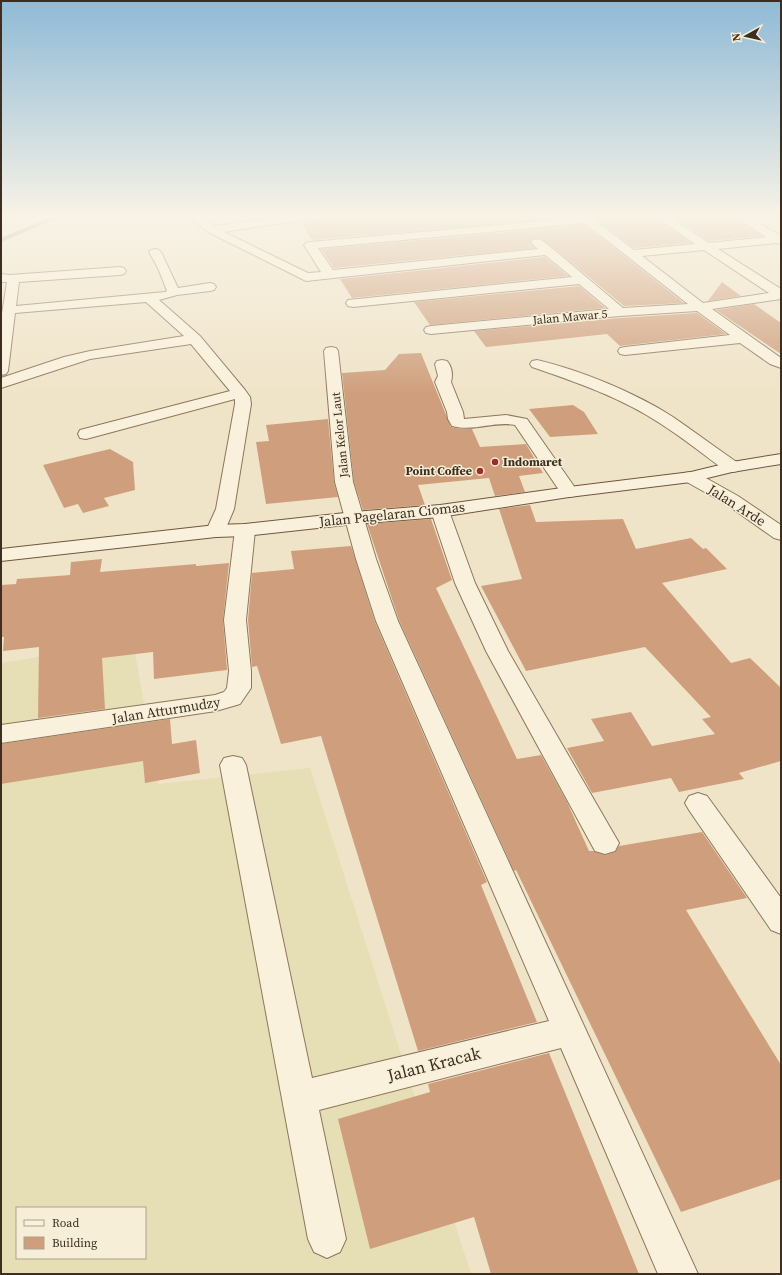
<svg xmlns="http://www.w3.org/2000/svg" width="782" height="1275" font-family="'Source Serif 4',serif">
	<rect width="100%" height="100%" fill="#f0e4c8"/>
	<path fill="#e6deb5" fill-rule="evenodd" d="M133,641L158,784L310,768L471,1274H1V663ZM17,1208H145V1258H17Z"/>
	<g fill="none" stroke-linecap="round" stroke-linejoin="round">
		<path fill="#6f938a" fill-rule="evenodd" d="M63,215V216L1,242V238L53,216Z"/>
	</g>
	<g fill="#cf9f7d">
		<path d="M385,215H575V217L312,240L301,223Z"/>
		<path d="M591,215H652L691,243L634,248Z"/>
		<path d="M669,215H731L762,236L709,241Z"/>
		<path d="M585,225L684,303L624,306L554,248L539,238L533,239L530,241V243L535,248L334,268L321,249Z"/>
		<path d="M545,257L568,276L352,298L340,279Z"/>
		<path d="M722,282L741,296L708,301Z"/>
		<path d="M579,286L605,308L430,325L414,302Z"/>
		<path d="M754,304L781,323V354L716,310Z"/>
		<path d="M697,313L726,334L620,346L607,334L486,347L474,331L620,318Z"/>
		<path d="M421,353L451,427L460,429H472L480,447L526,444L543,473L519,476L525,492L495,496L489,478L418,485L425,505L363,510L354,482L342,373L385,370L399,354Z"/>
		<path d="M573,405L584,412L598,434L550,437L529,409Z"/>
		<path d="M328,419L334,482L338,497L266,504L256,442L269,441L266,425Z"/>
		<path d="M110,449L133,462L135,490L104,498L109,506L83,513L78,504L64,508L43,465Z"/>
		<path d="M530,505L536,522L623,519L636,549L691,538L703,549L706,548L727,569L662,583L731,663L750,658L781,688V761L739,773L744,779L679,792L671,778L592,793L567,748L604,741L591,719L631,712L652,746L715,734L702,719L711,717L645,647L526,671L481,586L522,579L499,509Z"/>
		<path d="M431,519L452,580L436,588L517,759L541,755L567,802L589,851H593L605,855L615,852L619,846L702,832L747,898L686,910L781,1065V1179L681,1212L516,870L514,871L399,620L367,524Z"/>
		<path d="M351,546L375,622L487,882L481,885L537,1022L418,1051L321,736L281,744L257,666L252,667L248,620L252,573L294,569L291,551Z"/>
		<path d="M102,559L100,572L196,564V566L229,563L223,620L227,670L154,679L153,652L102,658L105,709L38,718L39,647L3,651L4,637H1V585L16,584L17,579L70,575L71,562Z"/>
		<path d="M170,719L172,744L196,740L200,773L145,783L143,761L1,784V744Z"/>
		<path d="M549,1053L639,1274H491L474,1217L370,1249L338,1119L430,1092L428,1084Z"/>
	</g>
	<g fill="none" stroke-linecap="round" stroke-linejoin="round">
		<g stroke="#8d765c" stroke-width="2">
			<g id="minor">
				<path d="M185,215H198L214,226L281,217L347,215L342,218L281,223L224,232L308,273L321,272L304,245L306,243L310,242L578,218L576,215H588L634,250L695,244L653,215H666L709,243L766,237L732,215H745L781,236V244L776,243L718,249L781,289V299L712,309L781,358V368L770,364L740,343L625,355L620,354L618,351L620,348L625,347L730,335L697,311L620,316L431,334L426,333L424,330L426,327L431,326L609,309L579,284L353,307L348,306L346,303L348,300L572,277L545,255L306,281L208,232ZM585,223L688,304L623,308L553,249C546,245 542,237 533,240L531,242L538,249L333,270L318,248ZM704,250L769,293L703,303L642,256Z"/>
				<path d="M155,249L159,250L161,252L178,288L210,283L214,284L216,287L214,290L210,291L177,295L159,300L200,336L245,390L250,397L251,404L234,509L223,535L216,537L209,535L206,531L216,509L235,404V399L86,439L80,438L78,434L80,430L230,391L191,344L90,359L1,388V378L64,357L90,351L184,336L146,302L15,313L8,371L6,374L1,375V320L7,282H1V274L10,275L120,267L124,268L126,271L124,274L120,275L19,282L16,306L165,292L167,291L158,268L149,252L151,250Z"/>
				<path d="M331,347L336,348L338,351L353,482L376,559L398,621L698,1274H658L561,1048L319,1110L346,1239L340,1252L327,1258L314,1252L308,1239L220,765L224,758L233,756L242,758L246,765L312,1078L549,1021L376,621L356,559L335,482L324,351L326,348Z"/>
				<path d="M442,360L447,361C452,367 453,375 451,382L463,412L464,419L506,415L527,419L578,492L575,496L569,497L563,496L515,425C494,421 474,432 452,426L448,419L447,412L435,382L438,376L435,364L437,361Z"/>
				<path d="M537,360C580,370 636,393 673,417C695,432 716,448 738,463L741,467L738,471L732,472L726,471C704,455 683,438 661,424C622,398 576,382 532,367L530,364L532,361Z"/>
				<path d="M691,472L697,473L738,496L781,525V540L774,538L726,504L685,481L682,477L685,473Z"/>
				<path d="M440,505L447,507L449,511L475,583L508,651L619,843L615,851L605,854L595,851L486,651L455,583L431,511L433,507Z"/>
				<path d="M245,524L252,526L255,530L246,620L251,671V688L240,704L216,711L1,743V725L215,695L224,692L227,688L229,671L224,620L235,530L238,526Z"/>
				<path d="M698,793L707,796L781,898V934L771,930L689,810L685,803L689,796Z"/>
			</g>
		</g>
		<g stroke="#6f573f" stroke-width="2">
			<path id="secondary" d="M781,454V464L732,472L691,482L569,497L440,517L354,524L245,536L216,537L1,561V549L216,525L245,524L354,512L440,505L569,487L691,472L732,462Z"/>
		</g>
		<use href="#minor" fill="#faf1dc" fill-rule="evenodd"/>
		<use href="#secondary" fill="#faf1dc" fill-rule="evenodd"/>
	</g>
	<linearGradient id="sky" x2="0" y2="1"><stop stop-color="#8fbad6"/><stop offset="0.55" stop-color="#f8f3e6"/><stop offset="1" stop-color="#f8f3e6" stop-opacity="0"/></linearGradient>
	<rect width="782" height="394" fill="url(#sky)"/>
	<g fill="#9e2a2b" stroke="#f7eed8" stroke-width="1.5">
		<circle cx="495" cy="462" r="4"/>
		<circle cx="480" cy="471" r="4"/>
	</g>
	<g text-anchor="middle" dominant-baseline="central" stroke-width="3" stroke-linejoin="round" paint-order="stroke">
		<g font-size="12" fill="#3d2e20" stroke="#f7eed8">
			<text transform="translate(570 317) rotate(-5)">Jalan Mawar 5</text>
			<text transform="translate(340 435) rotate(-96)">Jalan Kelor Laut</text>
		</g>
		<g font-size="12" font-weight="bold" fill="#3d2e20" stroke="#f7eed8" text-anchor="start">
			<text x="503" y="462">Indomaret</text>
			<text x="472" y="471" text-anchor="end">Point Coffee</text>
		</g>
		<g font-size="14" fill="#3d2e20" stroke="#f7eed8">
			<text transform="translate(737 505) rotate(32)">Jalan Arde</text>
			<text transform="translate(392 514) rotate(-6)">Jalan Pagelaran Ciomas</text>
			<text transform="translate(166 710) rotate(-9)">Jalan Atturmudzy</text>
		</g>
		<g font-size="17" fill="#3d2e20" stroke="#f7eed8">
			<text transform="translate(434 1064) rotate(-14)">Jalan Kracak</text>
		</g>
	</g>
	<rect width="782" height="1275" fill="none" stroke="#3d2e20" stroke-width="4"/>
	<rect x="16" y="1207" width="130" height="52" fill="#f7eed8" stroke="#ada18e"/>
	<rect x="24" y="1220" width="20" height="6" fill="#faf1dc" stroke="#ada18e"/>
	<text x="52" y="1227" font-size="12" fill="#3d2e20">Road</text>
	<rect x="24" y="1237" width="20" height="12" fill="#cf9f7d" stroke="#ada18e"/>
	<text x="52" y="1247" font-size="12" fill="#3d2e20">Building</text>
	<g transform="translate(746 36) rotate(262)" stroke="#f7eed8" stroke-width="3" paint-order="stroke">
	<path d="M0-3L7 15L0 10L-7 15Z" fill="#3d2e20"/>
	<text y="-6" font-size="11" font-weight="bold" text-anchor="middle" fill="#3d2e20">N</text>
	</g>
</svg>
